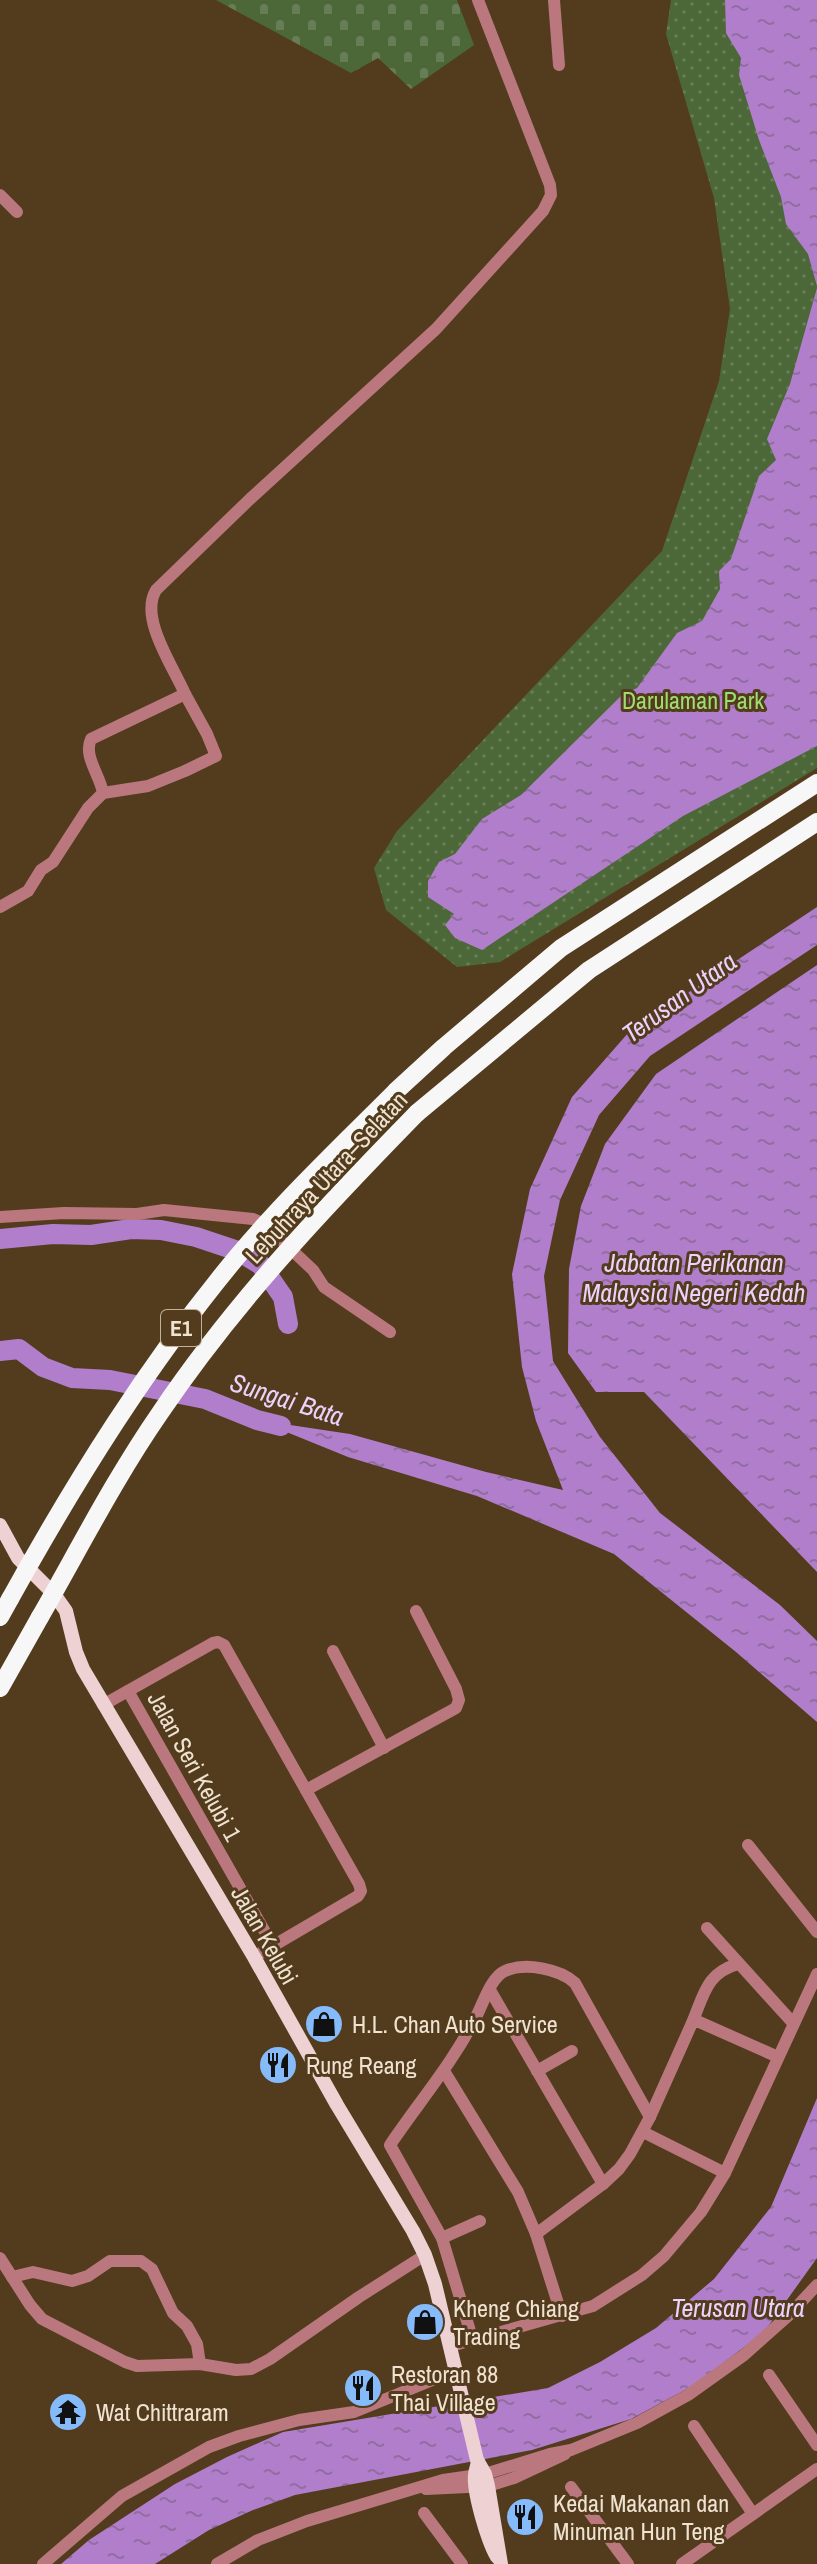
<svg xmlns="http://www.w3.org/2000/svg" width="817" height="2564" font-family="'Archivo Narrow',sans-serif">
	<defs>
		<pattern id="cemetery-stones" width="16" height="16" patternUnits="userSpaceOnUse" patternTransform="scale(2)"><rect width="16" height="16" fill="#4c6839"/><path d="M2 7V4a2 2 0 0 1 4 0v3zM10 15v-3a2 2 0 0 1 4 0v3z" fill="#667d55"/></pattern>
		<pattern id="park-dots" width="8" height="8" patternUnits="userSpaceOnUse" patternTransform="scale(2)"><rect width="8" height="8" fill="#4c6839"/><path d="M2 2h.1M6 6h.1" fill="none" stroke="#667d55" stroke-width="1.8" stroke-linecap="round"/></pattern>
		<pattern id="water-ripples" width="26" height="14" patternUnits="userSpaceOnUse" patternTransform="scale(2)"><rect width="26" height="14" fill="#b17ecb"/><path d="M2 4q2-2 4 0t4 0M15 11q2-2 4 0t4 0" fill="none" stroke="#926da1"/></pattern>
	</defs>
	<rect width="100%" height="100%" fill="#523c1d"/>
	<path fill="url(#cemetery-stones)" d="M216,0H457L474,45L411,89L378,58L351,73Z"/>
	<path fill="url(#park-dots)" d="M671,0H817V768L500,962L457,967L386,910L374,868L397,831L662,551L719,381L730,309L714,198L666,34Z"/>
	<g fill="url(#water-ripples)">
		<path d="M725,0H817V286L808,254L786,224L781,197L759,140L739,75L741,58L726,33Z"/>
		<path d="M817,288V746L683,816L482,950L455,938L445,925L454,914L428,897V881L439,862L455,854L482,819L521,795L622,695L637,688L677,633L702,621L720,589L719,571L731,559L759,476L776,460L767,439L790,384Z"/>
		<path d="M817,907V945L650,1056L599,1115L560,1200L544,1276L553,1361L600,1437L660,1513L780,1605L817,1641V1722L736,1652L614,1554L477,1496L348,1457L257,1420L350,1434L486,1472L563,1490L536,1421L522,1367L512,1274L530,1189L572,1097L629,1032Z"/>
		<path d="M817,965V1572L644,1392H596L568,1353L569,1269L581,1206L605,1144L656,1074Z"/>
		<path d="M817,2098V2258L764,2332L694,2385L631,2419L532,2450L295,2495L253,2510L209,2530L155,2564H61L89,2540L175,2484L227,2457L283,2432L548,2388L600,2362L656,2328L714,2279L771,2207Z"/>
	</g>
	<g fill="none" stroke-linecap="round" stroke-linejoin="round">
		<g stroke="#b17ecb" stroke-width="20">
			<path d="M0,1239L53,1234L91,1235L131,1229L161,1230L196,1237L238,1251L261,1265L283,1297L288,1324"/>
			<path d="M0,1351L19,1349L43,1367L72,1378L110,1380L205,1399L257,1420L281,1426"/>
		</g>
		<g stroke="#ba787e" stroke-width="12">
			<path d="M554,0L559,65"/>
			<path d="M0,195L17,212"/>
			<path d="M103,793L148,786L185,771L216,756L207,734L185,694"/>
			<path d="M0,907L28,891L41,870L53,862L88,808L103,793C100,775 83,756 91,739L185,694C173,666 139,618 156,590L250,499L436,329L543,211L551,195L550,185L478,0"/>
			<path d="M0,1217L64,1213L137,1214L164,1210L253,1219L260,1222L280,1239L313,1270L324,1287L390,1332"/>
			<path d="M333,1651L384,1748"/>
			<path d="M128,1691L273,1946"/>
			<path d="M103,1705L213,1643L218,1642L224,1645L359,1884L361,1891L358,1896L254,1957"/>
			<path d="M306,1790L456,1708L459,1700L456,1689L416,1611"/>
			<path d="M748,1845L817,1932"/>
			<path d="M707,1928L793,2023"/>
			<path d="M490,1990L603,2184"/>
			<path d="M692,2023C704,1995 706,1973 738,1964"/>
			<path d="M444,2071L518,2192L536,2234L562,2316"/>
			<path d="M537,2071L572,2051"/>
			<path d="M643,2132L725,2173"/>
			<path d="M536,2234L603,2184L619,2169L630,2154L650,2117L692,2023L697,2021L778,2057"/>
			<path d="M442,2238L480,2221"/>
			<path d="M0,2258L30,2305L42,2319L125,2362L137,2366L200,2364L236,2370L251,2369L270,2359L359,2297L425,2255"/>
			<path d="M12,2277L33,2272L72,2281L88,2276L110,2261H141L152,2269L173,2313L187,2326L197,2344L200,2364"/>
			<path d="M473,2341L442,2238L390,2145C419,2102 452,2064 476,2017C483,2004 491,1977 505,1971C525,1962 560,1969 575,1983L650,2117"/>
			<path d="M451,2346L593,2306L642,2275L664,2256L701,2212L725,2173L817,1974"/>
			<path d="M769,2375L817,2445"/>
			<path d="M694,2426L753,2514"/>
			<path d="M571,2487L628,2564"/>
			<path d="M426,2489L488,2486L514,2478L565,2454"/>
			<path d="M424,2513L462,2564"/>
			<path d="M43,2564L122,2496L209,2447L239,2436L299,2420L354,2412L457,2370"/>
			<path d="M217,2564L258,2540L307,2521L443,2480L485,2474L550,2454L571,2450L637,2423L688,2395L744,2355L789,2315L817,2285"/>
			<path d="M682,2564L817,2469"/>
		</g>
		<g stroke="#edd1d3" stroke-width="14">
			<path d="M0,1525L18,1558L54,1594L66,1611L76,1652L83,1669L254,1957L337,2105L413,2231L425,2255L435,2284L477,2460L485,2474L488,2486L501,2564"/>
			<path d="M478,2462C477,2467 475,2471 475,2475C473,2492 488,2542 497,2557"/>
		</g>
		<g stroke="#f7f7f7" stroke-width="18">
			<path d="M396,1091L444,1047L561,948L817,783"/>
			<path d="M417,1113L589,970L817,822"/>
			<path d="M0,1617L10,1599"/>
			<path d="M0,1688L40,1617"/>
		</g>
		<g stroke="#f7f7f7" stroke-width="18">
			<path d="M10,1599C76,1480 148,1364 236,1258C285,1199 342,1145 396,1091"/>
			<path d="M40,1617C79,1549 115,1478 160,1413C234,1303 325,1207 417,1113"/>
		</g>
	</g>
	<defs>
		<g id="shop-disc" transform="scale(2)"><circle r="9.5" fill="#86bbfb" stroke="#523c1d"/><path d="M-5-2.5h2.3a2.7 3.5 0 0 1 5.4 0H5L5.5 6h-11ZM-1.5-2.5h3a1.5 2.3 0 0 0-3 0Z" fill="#111"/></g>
		<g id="restaurant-disc" transform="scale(2)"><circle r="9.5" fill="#86bbfb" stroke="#523c1d"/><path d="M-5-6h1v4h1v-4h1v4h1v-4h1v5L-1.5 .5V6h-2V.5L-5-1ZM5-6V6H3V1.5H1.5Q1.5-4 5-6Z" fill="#111"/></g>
		<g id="temple-disc" transform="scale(2)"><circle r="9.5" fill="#86bbfb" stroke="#523c1d"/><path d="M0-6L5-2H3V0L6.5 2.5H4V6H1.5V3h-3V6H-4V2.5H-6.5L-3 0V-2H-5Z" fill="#111"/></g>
	</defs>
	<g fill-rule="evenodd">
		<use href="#shop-disc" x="324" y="2024"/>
		<use href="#restaurant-disc" x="278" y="2065"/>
		<use href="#shop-disc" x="425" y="2322"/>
		<use href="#restaurant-disc" x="363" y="2388"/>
		<use href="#temple-disc" x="68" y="2412"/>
		<use href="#restaurant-disc" x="525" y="2517"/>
	</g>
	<g text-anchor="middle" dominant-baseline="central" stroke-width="6" stroke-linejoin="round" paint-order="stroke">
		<rect fill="#523c1d" stroke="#c1b09b" stroke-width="2" x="161" y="1310" width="40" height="36" rx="6"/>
		<g font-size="22" font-weight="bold" fill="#f0e2d1">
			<text x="181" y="1328">E1</text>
		</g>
		<g font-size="24" fill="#9edd70" stroke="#523c1d">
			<text x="693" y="700">Darulaman Park</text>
		</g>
		<g font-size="24" fill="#f0e2d1" stroke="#523c1d">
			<text transform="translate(326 1177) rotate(-47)">Lebuhraya Utara–Selatan</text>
			<text transform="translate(195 1766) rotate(61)">Jalan Seri Kelubi 1</text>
			<text transform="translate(265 1935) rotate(60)">Jalan Kelubi</text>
		</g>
		<g font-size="24" fill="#f0e2d1" stroke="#523c1d" text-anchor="start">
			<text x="352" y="2024">H.L. Chan Auto Service</text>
			<text x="306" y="2065">Rung Reang</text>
			<text x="453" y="2308">Kheng Chiang<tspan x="453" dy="28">Trading</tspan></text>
			<text x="391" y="2374">Restoran 88<tspan x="391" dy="28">Thai Village</tspan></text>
			<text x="96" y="2412">Wat Chittraram</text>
			<text x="553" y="2503">Kedai Makanan dan<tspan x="553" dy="28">Minuman Hun Teng</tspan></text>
		</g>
		<g font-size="26" font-style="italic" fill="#ecd2fb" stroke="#523c1d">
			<text transform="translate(679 997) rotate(-36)">Terusan Utara</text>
			<text x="694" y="1262">Jabatan Perikanan<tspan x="694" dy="30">Malaysia Negeri Kedah</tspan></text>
			<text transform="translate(287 1399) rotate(18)">Sungai Bata</text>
			<text x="738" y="2307">Terusan Utara</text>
		</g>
	</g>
</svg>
